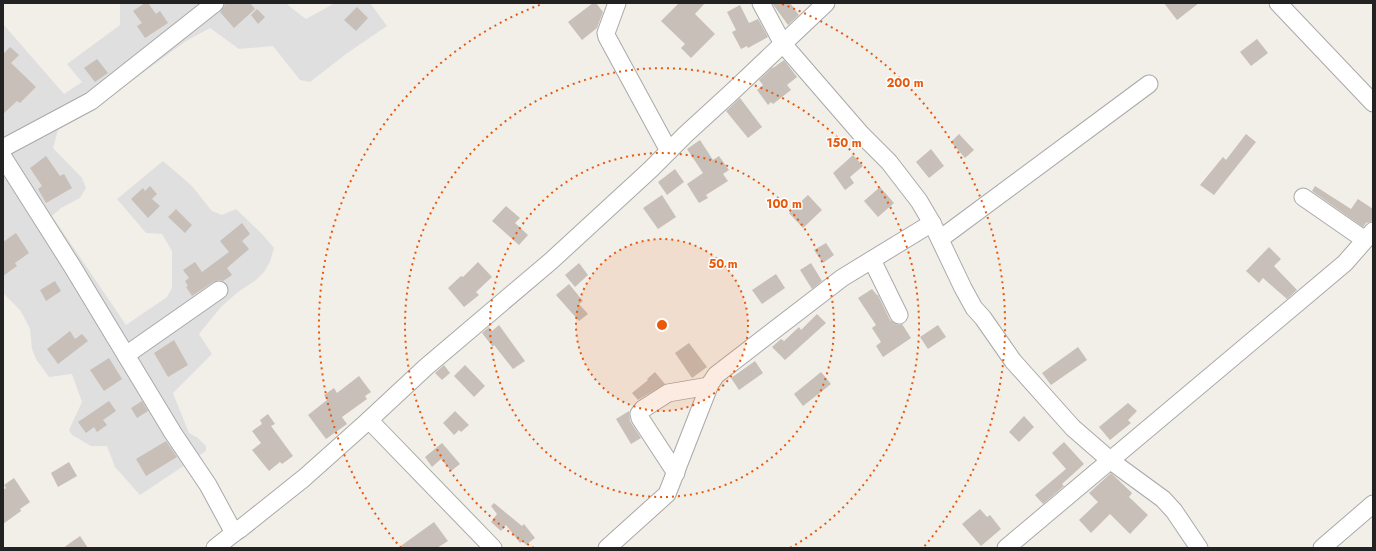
<svg xmlns="http://www.w3.org/2000/svg" width="1376" height="551" font-family="Jost,sans-serif">
	<rect width="100%" height="100%" fill="#f2efe9"/>
	<path fill="#e0dfdf" d="M121,3H287L289,6L306,19L335,3H370L387,26L346,54L310,82L300,80L273,46L239,49L210,28L186,41L87,114L58,130L53,148L82,178L86,188L80,198L61,208L52,216L126,325L167,297L172,288V251L162,234L146,233L117,199L163,161L192,186L212,211L222,215L236,209L262,234L274,248L270,262L264,272L256,280L238,292L221,307L199,334L212,354L173,393L189,433L198,438L206,446V451L140,495L115,467L107,446H91L72,435L69,430L82,402L72,374L49,377L36,359L32,349L30,329L25,319L20,310L3,293V24L64,94L82,82L67,64L120,25V4Z"/>
	<g fill="#c7bfb8">
		<path d="M145,3H148L156,14L160,11L168,23L145,38L137,26L142,23L133,11Z"/>
		<path d="M225,3H250L255,9L234,28L220,12L224,7Z"/>
		<path d="M593,3H596L603,12L597,28L582,40L568,22Z"/>
		<path d="M679,3H705L695,14L715,34L691,58L681,48L685,44L661,21Z"/>
		<path d="M772,3H790L799,15L788,25Z"/>
		<path d="M1164,3H1199L1177,20Z"/>
		<path d="M740,5L749,23L758,19L768,37L748,48L747,46L741,49L732,32L736,30L727,12Z"/>
		<path d="M357,7L368,18L356,31L344,20Z"/>
		<path d="M257,9L265,17L258,24L251,15Z"/>
		<path d="M1257,39L1268,53L1251,66L1240,52Z"/>
		<path d="M10,47L19,55L11,63L36,87L20,103L17,101L3,114V54Z"/>
		<path d="M97,59L108,73L95,82L84,68Z"/>
		<path d="M784,60L797,77L787,85L791,90L773,104L771,102L768,105L757,90L763,85L759,80L773,67V68Z"/>
		<path d="M740,98L762,127L748,138L726,111Z"/>
		<path d="M959,134L974,150L965,158L951,142Z"/>
		<path d="M1246,134L1256,142L1214,195L1200,185L1223,157L1226,160Z"/>
		<path d="M700,140L713,160L719,156L729,170L723,174L728,181L706,195L708,198L699,203L687,184L703,173L687,149Z"/>
		<path d="M931,149L944,166L929,178L916,162Z"/>
		<path d="M853,155L863,166L850,177L854,183L845,190L833,173Z"/>
		<path d="M46,156L60,176L64,174L72,188L46,203L38,189L42,186L30,168Z"/>
		<path d="M675,169L684,182L667,195L658,182Z"/>
		<path d="M150,186L157,194L152,199L160,206L148,218L131,199L143,188L145,191Z"/>
		<path d="M1315,186L1351,209L1358,199L1373,209V221L1366,223L1363,227L1312,191Z"/>
		<path d="M880,187L894,203L878,217L864,201Z"/>
		<path d="M662,195L676,217L658,229L643,208Z"/>
		<path d="M808,195L822,210L803,228L789,213Z"/>
		<path d="M506,206L520,218L515,223L528,235L519,245L492,221Z"/>
		<path d="M176,209L192,225L185,233L168,217Z"/>
		<path d="M242,223L250,234L242,241L249,249L227,268L232,275L223,281L219,280L213,282L192,296L186,287L188,286L185,281L189,278L183,270L195,262L202,272L229,252L220,241Z"/>
		<path d="M16,233L29,253L15,263L17,266L3,276V242Z"/>
		<path d="M826,243L834,255L823,263L814,250Z"/>
		<path d="M1269,247L1281,259L1274,266L1297,290L1287,299L1263,278L1259,283L1246,271Z"/>
		<path d="M478,262L492,277L476,292L479,295L464,307L448,288L461,276L463,277Z"/>
		<path d="M579,263L588,275L575,287L565,275Z"/>
		<path d="M811,263L822,281L812,289L800,270Z"/>
		<path d="M776,274L785,288L762,304L752,290Z"/>
		<path d="M55,281L61,291L46,301L40,290Z"/>
		<path d="M569,284L583,301L579,304L588,314L579,321L556,295Z"/>
		<path d="M872,289L877,295H878L890,320L894,323L898,325L902,324L911,338L883,357L876,346L881,342L872,328L876,325L858,298Z"/>
		<path d="M817,314L826,323L785,360L772,347L781,339L784,341L799,327L801,330Z"/>
		<path d="M499,325L525,361L513,369L494,345L493,347L482,333L489,327L492,331Z"/>
		<path d="M938,325L946,337L928,349L920,337Z"/>
		<path d="M70,331L75,339L82,334L88,341L58,364L47,349Z"/>
		<path d="M174,340L188,365L168,377L154,353Z"/>
		<path d="M689,343L707,367L692,378L675,353Z"/>
		<path d="M1078,347L1087,360L1051,385L1042,373Z"/>
		<path d="M109,358L122,379L104,391L90,370Z"/>
		<path d="M755,361L763,373L739,390L731,378Z"/>
		<path d="M444,365L450,373L442,380L435,373Z"/>
		<path d="M465,365L485,386L474,397L454,376Z"/>
		<path d="M655,372L665,384L638,400L632,393L648,380L647,379Z"/>
		<path d="M821,372L831,384L803,406L794,394Z"/>
		<path d="M359,376L371,392L365,396L367,399L342,417L347,424L326,439L308,415L327,400L324,395L334,388L337,393Z"/>
		<path d="M109,401L116,411L103,420L107,425L97,432L94,427L86,433L78,422Z"/>
		<path d="M142,401L148,411L137,418L131,408Z"/>
		<path d="M1128,403L1137,411L1128,420L1131,423L1110,440L1099,427Z"/>
		<path d="M455,411L469,425L461,432L459,430L454,435L443,423Z"/>
		<path d="M629,411L630,421L641,438L631,444L616,419Z"/>
		<path d="M268,414L275,424L271,426L293,456L282,464L280,462L269,471L252,450L261,443L252,431L262,424L260,420Z"/>
		<path d="M1024,416L1034,427L1019,442L1009,432Z"/>
		<path d="M166,441L177,457L146,476L136,459Z"/>
		<path d="M1064,442L1084,464L1062,484L1064,486L1043,504L1035,495L1066,469L1052,453Z"/>
		<path d="M442,443L460,464L451,471L441,459L432,467L425,457Z"/>
		<path d="M69,462L77,476L58,487L51,473Z"/>
		<path d="M1111,473L1132,493L1129,497L1148,515L1130,534L1110,514L1091,533L1079,520L1098,502L1089,493Z"/>
		<path d="M14,478L30,502L20,509L21,511L3,524V490L6,488L4,485Z"/>
		<path d="M494,503L522,526L524,524L535,538L526,545L523,541L520,543L506,525L501,531L491,522L497,514L491,506Z"/>
		<path d="M980,509L987,517L990,515L1001,529L981,546L962,524Z"/>
		<path d="M434,522L448,541L437,548H398Z"/>
		<path d="M80,536L88,548H63Z"/>
	</g>
	<g fill="none" stroke-linecap="round" stroke-linejoin="round">
		<g stroke="#a9a9a9" stroke-width="19">
			<g id="minor">
				<path d="M617,3L606,33L607,37L669,151"/>
				<path d="M761,3L783,44L861,134L889,162L919,201L932,223L963,288L974,308L983,318L1013,361L1073,428L1111,461L1163,499L1174,511L1199,548"/>
				<path d="M1278,3L1373,103"/>
				<path d="M3,148L91,101L215,3"/>
				<path d="M3,157L72,266L173,433L208,485L234,533L240,529L304,478L369,420L493,548"/>
				<path d="M1303,197L1365,240"/>
				<path d="M940,239L1149,84"/>
				<path d="M872,260L899,315"/>
				<path d="M126,355L219,290"/>
				<path d="M369,420L426,367L551,261L650,170L686,134L733,91L826,3"/>
				<path d="M676,473L640,418L639,414L643,409L668,393L709,386"/>
				<path d="M215,548L234,533"/>
				<path d="M607,548L667,494L710,384L716,375L842,278L932,223"/>
				<path d="M1006,548L1345,263L1373,231"/>
				<path d="M1322,548L1373,504"/>
			</g>
		</g>
		<use href="#minor" stroke="#fff" stroke-width="17"/>
	</g>
	<circle cx="662" cy="325" r="86" fill="#e8590c" fill-opacity=".12"/>
	<g fill="none" stroke="#e8590c" stroke-width="2" stroke-dasharray="2 4">
		<circle cx="662" cy="325" r="86"/>
		<circle cx="662" cy="325" r="172"/>
		<path d="M534 548A257 257 0 1 1 790 548"/>
		<path d="M401 548A343 343 0 0 1 542 4M782 4A343 343 0 0 1 923 548"/>
	</g>
	<circle cx="662" cy="325" r="6" fill="#e8590c" stroke="#fff" stroke-width="2"/>
	<g font-size="12" text-anchor="middle" font-weight="bold" fill="#e8590c" stroke="#fff" stroke-width="3" stroke-linejoin="round" paint-order="stroke">
		<text x="905" y="87">200 m</text>
		<text x="844" y="147">150 m</text>
		<text x="784" y="208">100 m</text>
		<text x="723" y="268">50 m</text>
	</g>
	<rect width="1376" height="551" fill="none" stroke="#222222" stroke-width="8"/>
</svg>
